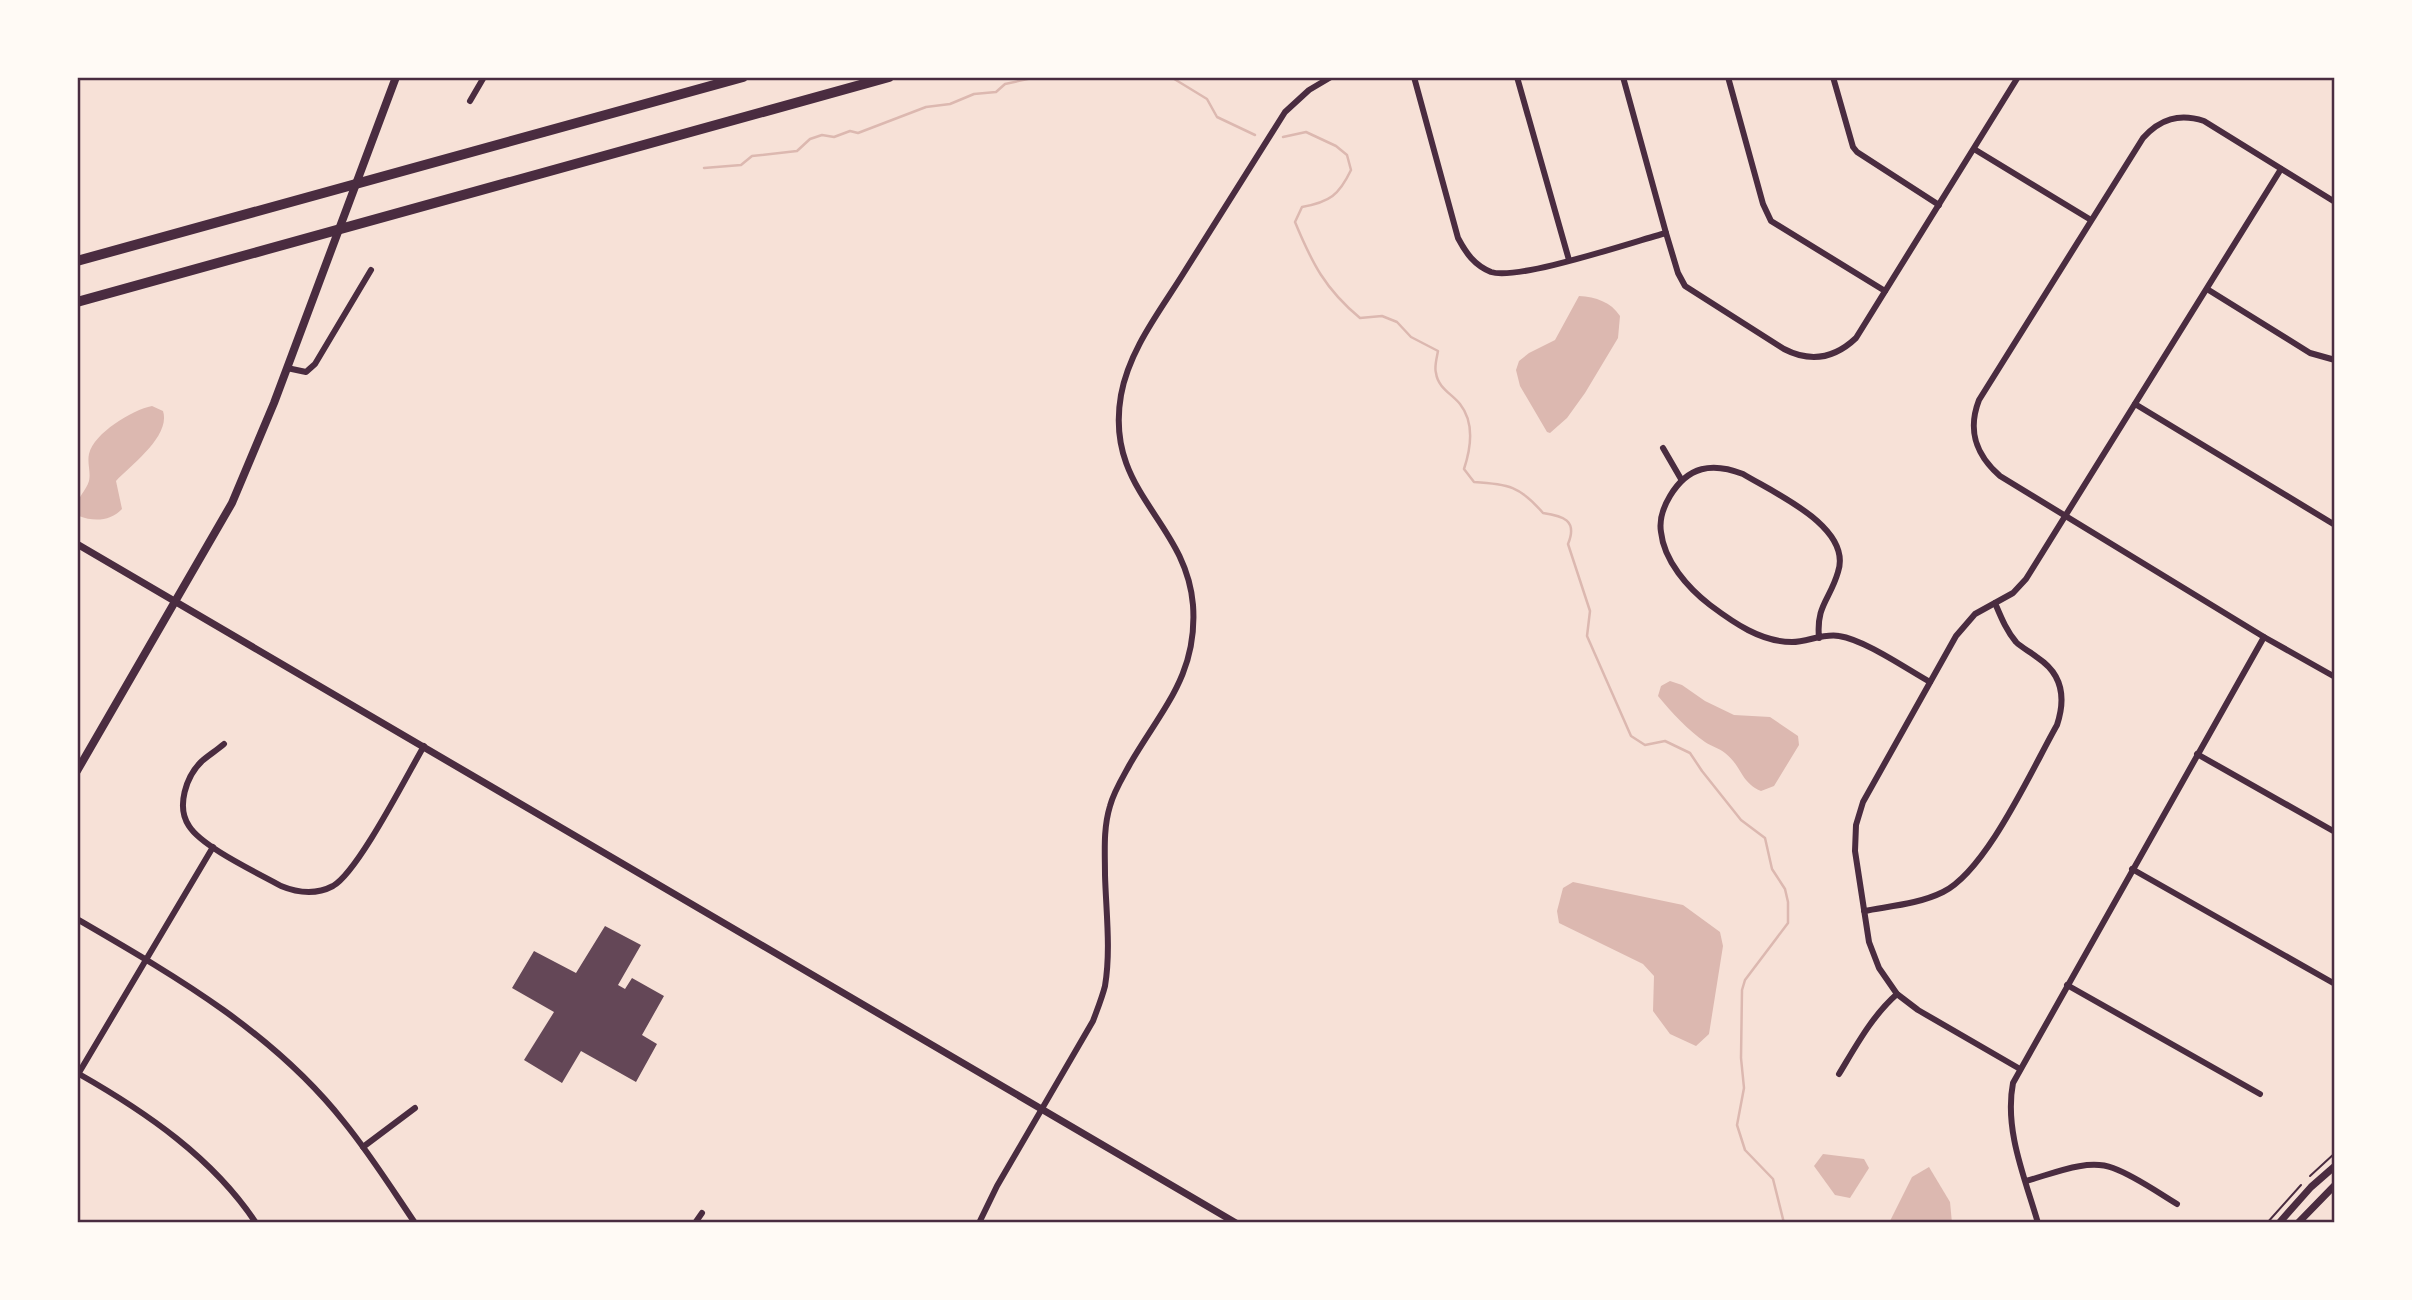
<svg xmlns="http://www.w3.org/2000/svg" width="2412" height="1300" font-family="Roboto,sans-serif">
	<rect width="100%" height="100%" fill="#f7e1d7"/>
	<g fill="#dcb8b0">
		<path d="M1579,296C1596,297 1611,302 1620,316L1618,338L1585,393L1567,418L1550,433L1547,432L1520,386L1516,370L1519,361L1529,353L1555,340Z"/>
		<path d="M152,406L163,411C171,436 131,465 116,481L122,509C111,521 94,522 79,516C72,500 85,494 89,481C91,472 87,463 89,454C94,433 132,410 152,406Z"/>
		<path d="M1670,681L1682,685L1705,701L1734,715L1770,717L1798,736L1799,745L1774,786L1761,791C1740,782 1742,766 1725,753C1719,748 1711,746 1705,742C1688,730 1671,712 1658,696L1661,686Z"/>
		<path d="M1573,882L1683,905L1720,932L1723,946L1709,1034L1696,1046L1670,1034L1653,1011L1654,976L1643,964L1559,923L1557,911L1563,888Z"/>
		<path d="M1823,1154L1864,1159L1869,1168L1850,1198L1835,1195L1814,1166Z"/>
		<path d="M1929,1167L1950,1202L1952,1223H1889L1912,1177Z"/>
	</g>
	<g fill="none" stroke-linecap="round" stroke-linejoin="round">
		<g stroke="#dcb8b0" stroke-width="2.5">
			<path d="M1171,77L1207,99L1217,117L1255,135"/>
			<path d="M1283,137L1306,132L1336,146L1347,155L1351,170C1339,195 1330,202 1302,207L1295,222C1312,263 1325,289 1360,318L1382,316L1397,322L1411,337L1438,351C1437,357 1434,367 1436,373C1438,388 1452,394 1460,404C1475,423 1471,448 1464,469L1474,482C1508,484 1520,486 1543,513C1563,516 1578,520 1568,544L1590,611L1587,636L1631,736L1645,745L1665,741L1690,753L1702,771L1741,820L1765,838L1772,869L1785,889L1788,902V923L1745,980L1742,990L1741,1058L1744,1088L1737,1125L1745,1150L1773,1179L1784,1223"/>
			<path d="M704,168L741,165L752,156L797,151L810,139L822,135L834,137L850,131L858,133L926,107L950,104L974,94L996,92L1005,84L1037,77"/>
		</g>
	</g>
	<path fill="#644757" d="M605,926L641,945L618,985L625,989L632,978L664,996L642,1035L657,1044L636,1082L581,1051L562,1083L524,1060L554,1012L512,988L534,951L576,973Z"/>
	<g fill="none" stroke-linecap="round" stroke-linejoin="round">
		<g stroke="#4a2c40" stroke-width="2">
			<path d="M2310,1176L2335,1153"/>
			<path d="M2267,1223L2301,1185"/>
		</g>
		<g stroke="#4a2c40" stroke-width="6">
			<path d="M1414,77L1458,238C1466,253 1474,265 1491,272C1518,281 1632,242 1666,233"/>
			<path d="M1517,77L1569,260"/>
			<path d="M1623,77L1666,233L1678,273L1685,286L1784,349C1811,363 1835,358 1856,338L2018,77"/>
			<path d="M1728,77L1763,204L1771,221L1885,291"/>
			<path d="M1833,77L1853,147L1857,152L1939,205"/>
			<path d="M470,101L484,77"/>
			<path d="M1974,149L2091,220"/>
			<path d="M2335,202L2204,121C2179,113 2160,119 2143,138L1979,400C1967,431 1976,455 2000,476L2264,637L2335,677"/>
			<path d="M2207,289L2310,353L2335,360"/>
			<path d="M287,368L306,372L315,364L371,270"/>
			<path d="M2135,404L2335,525"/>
			<path d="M1663,448L1681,479"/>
			<path d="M1819,638C1816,605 1830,600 1838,572C1853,527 1774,493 1743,474C1712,462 1688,466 1670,496C1664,506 1659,520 1661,532C1664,561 1688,588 1710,605C1734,623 1761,642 1792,642C1807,642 1824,633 1839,636C1865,640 1905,668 1930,682"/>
			<path d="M224,744C217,750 209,755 202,761C186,776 176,807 189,826C202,847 258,873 281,886C298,893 316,895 333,886C358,872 407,775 424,746"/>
			<path d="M2197,754L2335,832"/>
			<path d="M2132,869L2335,984"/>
			<path d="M1864,911C1890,906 1919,904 1943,892C1987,870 2032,769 2057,725C2066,698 2062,674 2038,658C2031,652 2022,648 2016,642C2006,630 2001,617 1995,603"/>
			<path d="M77,919C175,976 273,1032 344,1122C370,1154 392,1189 415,1223"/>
			<path d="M2067,985L2260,1094"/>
			<path d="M2020,1069L1918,1010L1897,994L1879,968L1869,942L1855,851L1856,825L1863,802L1956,636L1975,614L2013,593L2026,579L2281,169"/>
			<path d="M79,1074C146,1112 213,1158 256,1223"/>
			<path d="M1839,1074C1856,1046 1872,1016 1897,994"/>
			<path d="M77,1076L213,847"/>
			<path d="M363,1147L415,1108"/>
			<path d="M2026,1181C2052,1174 2087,1158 2113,1168C2135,1176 2157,1192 2177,1204"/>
			<path d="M695,1223L702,1213"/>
			<path d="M979,1223L997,1186L1093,1021C1097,1010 1102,998 1105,986C1111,950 1106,911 1105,875C1105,852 1103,829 1110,806C1114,791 1123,777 1130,764C1162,709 1198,674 1193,605C1186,520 1104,492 1121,395C1129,350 1160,311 1183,274C1217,220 1251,166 1285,112L1309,90L1331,77"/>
			<path d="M2038,1223C2025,1178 2004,1130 2013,1083L2264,637"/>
		</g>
		<g stroke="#4a2c40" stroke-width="7">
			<path d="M77,544L1236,1223"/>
			<path d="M2279,1223L2311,1187L2335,1166"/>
			<path d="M2298,1223L2335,1185"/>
		</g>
		<path stroke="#4a2c40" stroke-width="8" d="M77,771L232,503L274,403L396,77"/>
		<g stroke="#4a2c40" stroke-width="10">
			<path d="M77,261L743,77"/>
			<path d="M77,302L889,77"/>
		</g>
	</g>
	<rect width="2412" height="1300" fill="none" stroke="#fffaf5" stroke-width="158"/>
	<rect x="79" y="79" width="2254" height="1142" fill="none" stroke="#4a2c40" stroke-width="2.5"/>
</svg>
